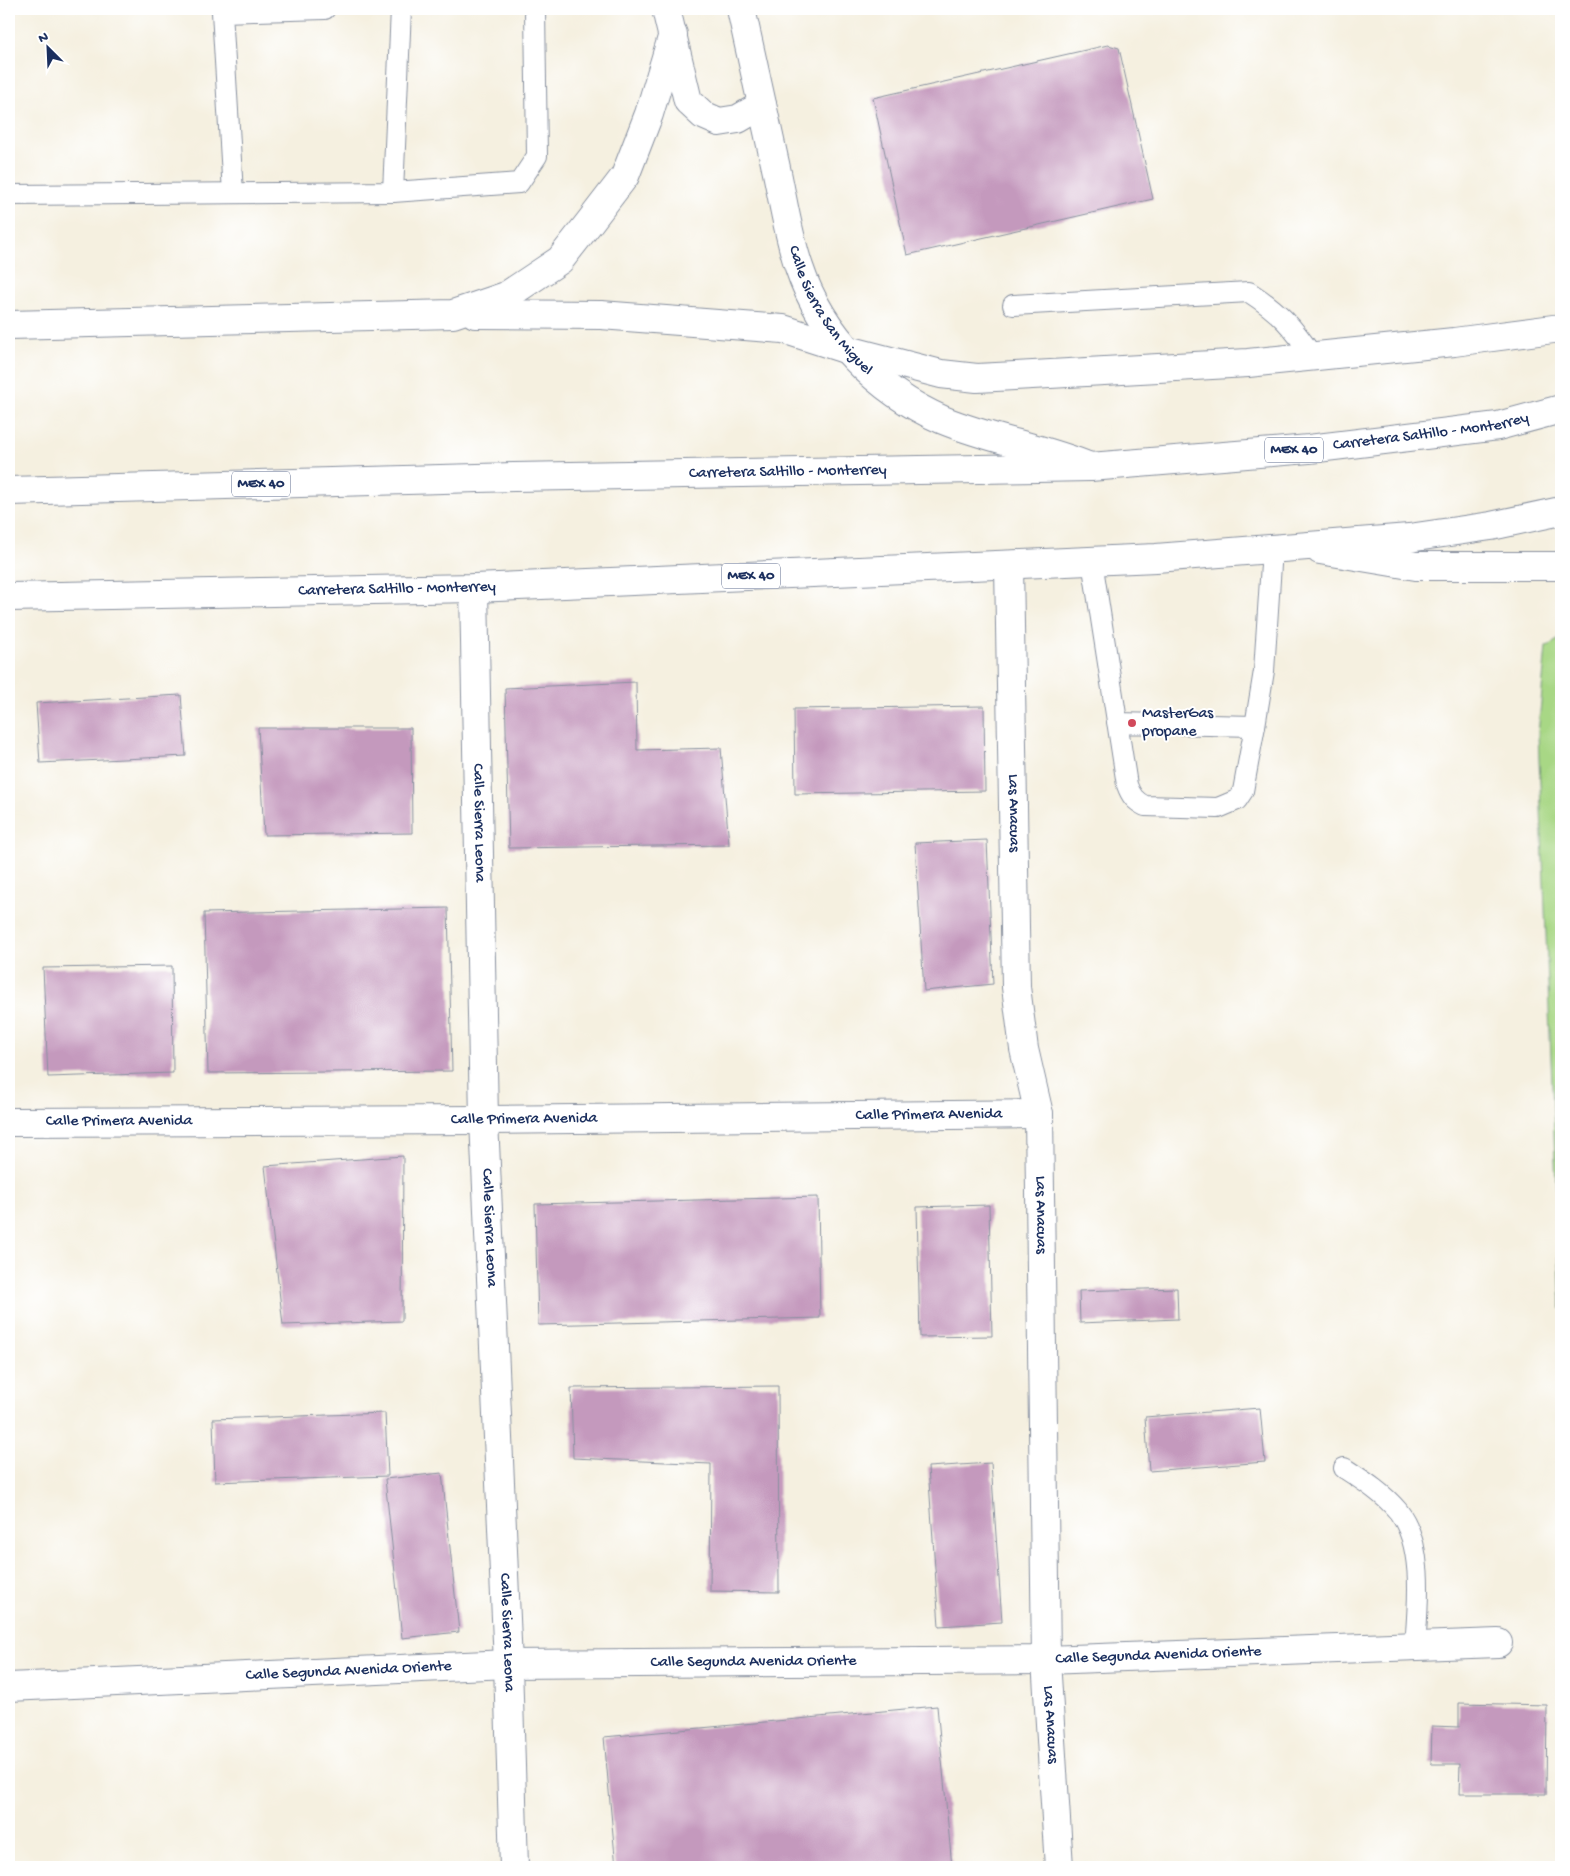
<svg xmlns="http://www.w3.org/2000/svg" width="1570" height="1876" font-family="'Gochi Hand',sans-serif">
	<rect width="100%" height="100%" fill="#fff"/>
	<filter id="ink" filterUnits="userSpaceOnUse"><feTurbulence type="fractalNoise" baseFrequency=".02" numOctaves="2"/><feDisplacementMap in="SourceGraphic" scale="10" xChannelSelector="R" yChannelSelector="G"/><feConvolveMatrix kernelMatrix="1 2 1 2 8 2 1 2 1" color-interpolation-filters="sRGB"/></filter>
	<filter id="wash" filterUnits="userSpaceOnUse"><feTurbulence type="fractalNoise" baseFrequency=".0096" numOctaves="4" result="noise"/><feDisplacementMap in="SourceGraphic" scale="20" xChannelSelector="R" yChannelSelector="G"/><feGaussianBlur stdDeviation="1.12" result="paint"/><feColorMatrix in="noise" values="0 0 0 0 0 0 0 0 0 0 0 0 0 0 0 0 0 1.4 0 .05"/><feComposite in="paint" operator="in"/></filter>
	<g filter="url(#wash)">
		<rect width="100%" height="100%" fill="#f5f0e0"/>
		<path fill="#a8d785" stroke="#628372" d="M1561,638V1309L1538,734L1546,647Z"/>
		<g id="blocks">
			<g fill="#c499bd">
				<path d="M1108,45L1119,48L1153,199L907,255L873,98Z"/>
				<path d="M636,682L637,750L721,748L729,845L509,848L505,688Z"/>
				<path d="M181,695L186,756L40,763L36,703Z"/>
				<path d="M984,706L985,791L795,794L794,709Z"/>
				<path d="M258,728H411L412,833L264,835Z"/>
				<path d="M987,840L993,984L924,991L915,843Z"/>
				<path d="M448,908L452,1071L208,1073L204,913Z"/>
				<path d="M172,966L173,1073L48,1077L43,968Z"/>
				<path d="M403,1156L402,1321L283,1325L265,1166Z"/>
				<path d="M818,1197L820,1318L538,1325L535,1204Z"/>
				<path d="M989,1205L992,1336L920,1337L917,1207Z"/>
				<path d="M1177,1288L1178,1319L1080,1323L1079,1291Z"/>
				<path d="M778,1386L779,1592L710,1591L711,1464L573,1458L571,1388Z"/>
				<path d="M1260,1408L1265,1462L1149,1471L1145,1417Z"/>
				<path d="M385,1413L388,1476L215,1482L213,1419Z"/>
				<path d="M991,1463L1002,1622L939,1626L928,1467Z"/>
				<path d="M442,1473L459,1632L402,1638L385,1479Z"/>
				<path d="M1459,1703L1547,1705L1546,1794H1459L1460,1764H1431L1432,1726L1459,1727Z"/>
				<path d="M937,1706L952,1867H616L604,1737Z"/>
			</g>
		</g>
	</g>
	<g filter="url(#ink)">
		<use href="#blocks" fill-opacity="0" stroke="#88909f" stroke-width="1"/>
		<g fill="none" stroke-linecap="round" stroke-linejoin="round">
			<g stroke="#88909f" stroke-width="22">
				<g id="lane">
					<path d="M393,192L519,183L537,156L535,9"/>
					<path d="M233,193L222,12L325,9"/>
					<path d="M9,195L393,192L401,9"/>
					<path d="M1013,305L1249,292C1280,312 1293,327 1313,357"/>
					<path d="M1092,561L1127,785C1131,796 1135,801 1145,806L1218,808L1237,800L1243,791L1255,726L1117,723"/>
					<path d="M1255,726L1264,671L1272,549"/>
					<path d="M1344,1468C1364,1481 1383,1493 1398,1511C1425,1545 1418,1606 1415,1646"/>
				</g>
			</g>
			<g stroke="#88909f" stroke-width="30">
				<g id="street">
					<path id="s1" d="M1009,565L1016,987L1024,1049L1039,1114L1046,1660L1059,1867"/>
					<path id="s2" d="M474,588L484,1120L508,1664L514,1867"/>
					<path id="s3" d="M9,1122L484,1120L1039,1114"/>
					<path id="s4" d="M9,1687L508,1664L1046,1660L1498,1643"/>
				</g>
			</g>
			<g stroke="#88909f" stroke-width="30">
				<g id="secondary">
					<path d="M666,9L688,101L703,115L719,122L738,119L762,105"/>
					<path id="s5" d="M741,9C753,62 764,115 776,168C783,200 788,235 799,267C821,334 878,392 943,420C991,440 1042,447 1090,467"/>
					<path d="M475,314L601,315L783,329L848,350"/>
					<path d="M9,325L453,314L506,296L560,260L589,223L625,176L649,114L673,34"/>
					<path d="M1320,550L1416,566H1561"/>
				</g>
			</g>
			<g stroke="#88909f" stroke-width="30">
				<g id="primary">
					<path d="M848,350L941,374L977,378L1248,363L1454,342L1561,328"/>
					<path id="s6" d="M9,491L514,477L1090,467L1309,449L1425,435L1498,426L1561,409"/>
					<path id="s7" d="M9,597L474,588L1156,558L1409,538L1491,526L1561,511"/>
				</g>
			</g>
			<use href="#lane" stroke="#fff" stroke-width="20"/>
			<use href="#street" stroke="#fff" stroke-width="28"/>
			<use href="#secondary" stroke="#fff" stroke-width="28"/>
			<use href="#primary" stroke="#fff" stroke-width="28"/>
		</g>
	</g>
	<circle fill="#d1495b" stroke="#fff" stroke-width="2" cx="1132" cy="723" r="5"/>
	<g text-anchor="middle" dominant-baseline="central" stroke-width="4" stroke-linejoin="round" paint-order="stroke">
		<g fill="#fff" stroke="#5f6d8e" stroke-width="1">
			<rect x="1265" y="437.5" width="58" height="25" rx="4"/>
			<rect x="232" y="471.5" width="58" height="25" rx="4"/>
			<rect x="722" y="563.5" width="58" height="25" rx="4"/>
		</g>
		<g font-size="15" font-weight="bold" fill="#1b2f5e">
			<text x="1294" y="450">MEX 40</text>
			<text x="261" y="484">MEX 40</text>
			<text x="751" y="576">MEX 40</text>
		</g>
		<g font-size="16" fill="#1b2f5e" stroke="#fff">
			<text stroke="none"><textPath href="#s5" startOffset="318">Calle Sierra San Miguel</textPath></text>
			<text stroke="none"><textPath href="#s6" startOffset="1424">Carretera Saltillo - Monterrey</textPath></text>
			<text stroke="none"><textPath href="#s6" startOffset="779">Carretera Saltillo - Monterrey</textPath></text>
			<text stroke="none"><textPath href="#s7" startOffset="388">Carretera Saltillo - Monterrey</textPath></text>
			<text stroke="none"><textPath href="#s1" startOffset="248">Las Anacuas</textPath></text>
			<text stroke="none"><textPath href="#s2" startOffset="235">Calle Sierra Leona</textPath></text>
			<text stroke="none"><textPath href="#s3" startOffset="920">Calle Primera Avenida</textPath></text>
			<text stroke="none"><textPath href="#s3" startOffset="515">Calle Primera Avenida</textPath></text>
			<text stroke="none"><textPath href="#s3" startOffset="110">Calle Primera Avenida</textPath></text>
			<text stroke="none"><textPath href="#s1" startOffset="652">Las Anacuas</textPath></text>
			<text stroke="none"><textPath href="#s2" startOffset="640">Calle Sierra Leona</textPath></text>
			<text stroke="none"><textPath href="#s2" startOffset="1045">Calle Sierra Leona</textPath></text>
			<text stroke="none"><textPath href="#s4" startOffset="1150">Calle Segunda Avenida Oriente</textPath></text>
			<text stroke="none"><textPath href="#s4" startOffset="745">Calle Segunda Avenida Oriente</textPath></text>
			<text stroke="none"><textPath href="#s4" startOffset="340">Calle Segunda Avenida Oriente</textPath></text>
			<text stroke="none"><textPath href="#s1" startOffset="1162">Las Anacuas</textPath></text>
		</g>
		<g font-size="16" fill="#1b2f5e" stroke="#fff" text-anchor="start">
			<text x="1142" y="714">MasterGas<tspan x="1142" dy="18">propane</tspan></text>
		</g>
	</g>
	<rect width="1570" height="1876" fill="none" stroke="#fff" stroke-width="30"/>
	<g transform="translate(48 48) rotate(336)" stroke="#ffffff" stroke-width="4" paint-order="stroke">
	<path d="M0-4L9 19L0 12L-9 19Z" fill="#1b2f5e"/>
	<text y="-8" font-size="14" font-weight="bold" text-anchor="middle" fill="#1b2f5e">N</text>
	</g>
</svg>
